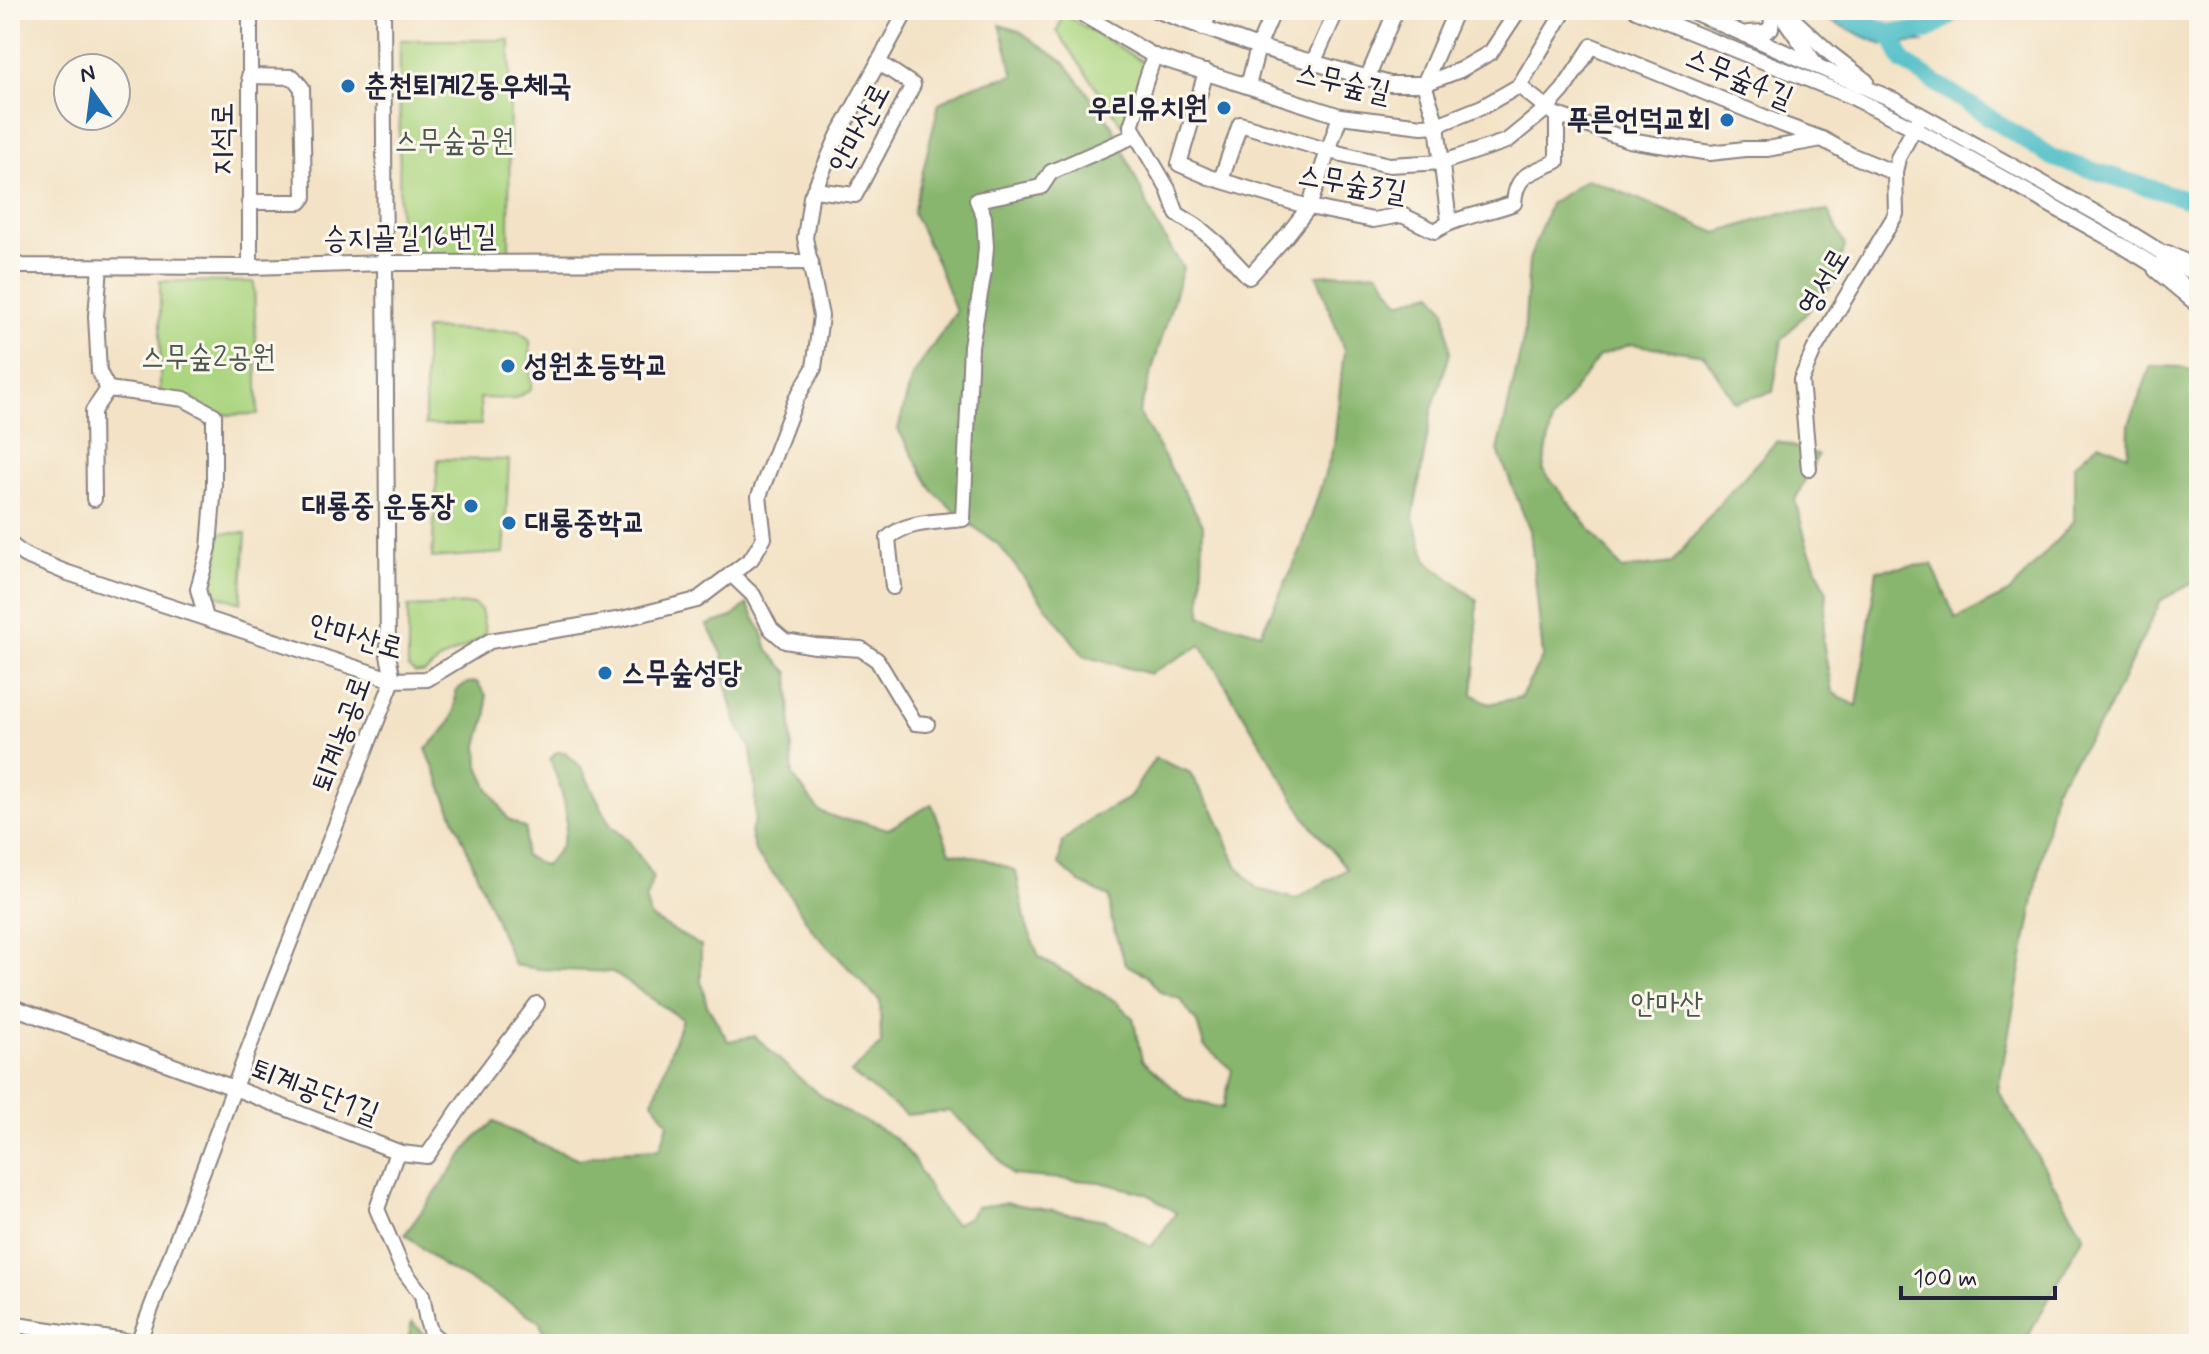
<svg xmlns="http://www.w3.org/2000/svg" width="2209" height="1354" font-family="Mynerve,'Poor Story',sans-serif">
	<rect width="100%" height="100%" fill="#fbf7ec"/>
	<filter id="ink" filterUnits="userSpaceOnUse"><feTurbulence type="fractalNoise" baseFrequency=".0125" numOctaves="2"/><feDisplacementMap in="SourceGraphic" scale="16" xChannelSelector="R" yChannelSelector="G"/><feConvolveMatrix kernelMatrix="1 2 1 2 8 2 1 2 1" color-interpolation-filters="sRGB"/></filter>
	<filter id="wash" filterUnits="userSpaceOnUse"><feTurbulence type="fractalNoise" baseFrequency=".006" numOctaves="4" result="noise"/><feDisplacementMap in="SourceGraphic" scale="32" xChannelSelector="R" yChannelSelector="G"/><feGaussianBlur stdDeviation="1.8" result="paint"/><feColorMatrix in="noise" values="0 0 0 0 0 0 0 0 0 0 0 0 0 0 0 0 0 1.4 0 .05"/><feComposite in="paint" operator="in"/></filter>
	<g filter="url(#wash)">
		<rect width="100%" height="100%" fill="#f3e2c5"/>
		<g fill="#acd580" stroke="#677c5e" stroke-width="2">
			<path d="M1063,14L1147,64L1122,125L1057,31Z"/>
			<path d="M400,40H510L509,255H412L399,242Z"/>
			<path d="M160,281L254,282L258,414L214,415L160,396Z"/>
			<path d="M425,329L519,331L530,340L531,390L513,399L480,398L481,425H425Z"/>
			<path d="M438,459L509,460L504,553L432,558Z"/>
			<path d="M211,533H246L241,603L198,589Z"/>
			<path d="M474,604L481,610L486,634L475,642L442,659L424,673H415L408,667V607Z"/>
		</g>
		<g fill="#89b66e" stroke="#566c54" stroke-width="2">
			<path d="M1000,25L1019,31L1065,63L1113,127L1156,224L1183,268L1139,413L1203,525L1201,616L1261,633L1300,552L1334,445L1344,350L1317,275L1378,272L1399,302L1433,293L1445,310L1450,353L1432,409L1413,518L1427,561L1477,600V650L1473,694L1489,704L1521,697L1543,656L1530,530L1498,451L1524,336L1529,260L1550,204L1587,179L1629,195L1717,233L1782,213L1828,211L1845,246L1835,282L1782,339L1773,392L1735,402L1704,355L1631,344L1599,356L1552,421L1543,470L1622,569L1672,563L1721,502L1777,441L1818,455L1795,500L1808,548L1827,592L1823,642L1832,692L1857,706L1877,570L1932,564L1956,619L2010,592L2074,521V465L2099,443L2128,455L2129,424L2151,366L2181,367L2199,373V580L2161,600L2105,716L2055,788L1998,1090L2084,1235L2024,1344H549L539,1321L493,1293L443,1266L405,1234L476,1137L494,1122L539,1144L580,1159L616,1151L660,1149L668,1123L653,1101L682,1019L612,972L539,969L514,965L426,749C446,729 458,721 455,691L467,683L477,682L486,695L487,714L478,745L479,766L487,785L508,819L526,829L524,856L545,866C550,860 557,853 561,846C574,816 560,787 550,759L557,752H565L581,767L611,826L628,840L653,876L646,900L650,917L701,946V981L707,1005L728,1041L755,1036C782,1062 809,1090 841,1109C862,1122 880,1125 900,1143C924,1166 929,1203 956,1224L970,1216L976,1207L1008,1203L1105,1220L1151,1247L1176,1213L1147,1194L1100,1182L1012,1175L986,1144L950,1111L906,1115L851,1073L881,1044L880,1001L813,931L783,885L756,854L750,833L755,820V786L751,749L735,720L725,677L723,655L707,625L732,617L747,604L762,632L769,652L789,673L793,776L819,811L840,819L863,822L888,829L932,804L950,852L985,859L1016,871L1026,924L1039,957L1115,1001L1133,1018L1142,1060L1187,1100L1223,1108L1232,1070L1204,1046L1197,1023L1180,999L1160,992L1147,976L1125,964L1112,923L1109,897L1080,883L1059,864L1062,842L1091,818L1129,798L1155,758L1189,772L1215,813L1237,866L1257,889L1296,899L1347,869L1307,820L1201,645L1150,674L1084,656L999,545L963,519L932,490L898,429L912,376L956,312L937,263L913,213L939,103L969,87L1014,75Z"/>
			<path d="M412,1322L434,1344H407Z"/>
		</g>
		<path fill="#51bfc8" stroke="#3a7082" stroke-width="2" d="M1806,10H1858L1923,42L1883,45Z"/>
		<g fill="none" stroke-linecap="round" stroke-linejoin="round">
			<g stroke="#51bfc8" stroke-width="18">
				<path d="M1836,10L1889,32L1927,31L1958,10"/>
				<path d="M1889,32L1903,62L2053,158L2199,203"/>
			</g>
		</g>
	</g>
	<g filter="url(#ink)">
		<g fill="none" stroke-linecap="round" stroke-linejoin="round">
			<g stroke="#8a8280" stroke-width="18">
				<g id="minor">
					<path d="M250,10V267"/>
					<path d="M1075,10L1154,56L1340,116L1422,126L1437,125L1482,107L1519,86L1565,10"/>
					<path d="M1155,10L1258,47L1390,84H1424L1460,70L1491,52L1516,14L1506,10"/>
					<path d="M1636,10L1852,97L1914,128L2123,246L2165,272"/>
					<path d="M1689,10L1896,101L2114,223L2175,261"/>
					<path d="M1783,10L1831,54L1866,81"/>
					<path d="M1783,17L1817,66"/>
					<path d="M1203,28L1211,10"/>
					<path d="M1748,33L1765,32L1771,28L1773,10"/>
					<path d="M1154,56L1131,126L1168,189L1177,214L1198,227L1218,244L1249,277L1287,235L1309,207L1340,116"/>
					<path d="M1313,63L1337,10"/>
					<path d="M1206,72L1179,164L1209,177L1309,207L1373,220L1402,215L1435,231C1458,216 1488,213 1514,203C1516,172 1533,173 1557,161V115L1629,140L1710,153L1745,149H1767L1822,139"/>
					<path d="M249,76L293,77L302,88L304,197L300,202H249"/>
					<path d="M1367,79L1396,10"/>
					<path d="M1248,86L1258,47L1274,10"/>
					<path d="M1519,86L1553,113"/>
					<path d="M1221,180L1240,124L1329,151L1389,165L1443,162L1507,141L1546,109L1563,90L1592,46L1784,125L1822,139L1851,155L1895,173"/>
					<path d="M814,190L855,195L913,85L878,62"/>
					<path d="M1449,222L1437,125L1424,84L1456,10"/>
					<path d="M10,262L22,266L250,267L386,263L811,262"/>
					<path d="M108,389L184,399L214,415V485L209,548L198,589L206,618"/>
					<path d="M1809,469L1801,380L1814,350L1896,214L1895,173L1898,158L1917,123"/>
					<path d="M94,499L93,411L108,389L99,372L96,316L100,267"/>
					<path d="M10,544L24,555L65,572L393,680L427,679L490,641L622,619L697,600L751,559L764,538L759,496L796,399L814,368L821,316L805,238L811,197L838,136L907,10"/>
					<path d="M731,574L753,595L771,629L785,641L815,646L861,649L877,660L915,723L927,724"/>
					<path d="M893,587L888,538C906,521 939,522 963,519L971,346L984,271L986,247L984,217L977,200L1041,187L1051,172L1136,135"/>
					<path d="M10,1006L234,1088L401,1153L427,1156L476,1085L537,1004"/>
					<path d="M397,1152L377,1209L402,1268L422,1295L427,1321L431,1333L444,1344"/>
					<path d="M10,1324L138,1343L267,1000L393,680L388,655L383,10"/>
				</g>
			</g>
			<g stroke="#8a8280" stroke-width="24">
				<g id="highway">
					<path d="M2167,256L2199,272"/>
					<path d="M2158,268L2199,302"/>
				</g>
			</g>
			<use href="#minor" stroke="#fff" stroke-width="14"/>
			<use href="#highway" stroke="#fff" stroke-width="20"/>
		</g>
	</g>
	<g fill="#1f6fb2" stroke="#fbf7ec" stroke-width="3">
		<circle cx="348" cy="86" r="8"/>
		<circle cx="1224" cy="108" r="8"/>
		<circle cx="1727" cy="120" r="8"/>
		<circle cx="508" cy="366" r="8"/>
		<circle cx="471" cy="506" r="8"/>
		<circle cx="509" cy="523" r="8"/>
		<circle cx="605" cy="673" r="8"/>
	</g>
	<g text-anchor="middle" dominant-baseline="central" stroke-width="6" stroke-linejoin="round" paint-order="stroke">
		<g font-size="30" fill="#22223b" stroke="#fbf7ec">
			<text transform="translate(1739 78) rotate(23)">스무숲4길</text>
			<text transform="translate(1343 83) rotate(13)">스무숲길</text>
			<text transform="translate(860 128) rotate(-62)">안마산로</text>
			<text transform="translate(223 139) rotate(-90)">지석로</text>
			<text transform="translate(1352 184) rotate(10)">스무숲3길</text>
			<text transform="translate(410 238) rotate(-1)">승지골길16번길</text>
			<text transform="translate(1824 282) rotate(-59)">영서로</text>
			<text transform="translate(356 637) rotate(16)">안마산로</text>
			<text transform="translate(342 734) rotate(-70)">퇴계농공로</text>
			<text transform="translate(315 1092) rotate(21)">퇴계공단1길</text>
		</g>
		<g font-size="30" font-weight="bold" fill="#22223b" stroke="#fbf7ec" text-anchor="start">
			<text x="364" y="86">춘천퇴계2동우체국</text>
			<text x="1208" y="108" text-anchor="end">우리유치원</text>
			<text x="1711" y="120" text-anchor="end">푸른언덕교회</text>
			<text x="524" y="366">성원초등학교</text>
			<text x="455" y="506" text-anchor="end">대룡중 운동장</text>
			<text x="525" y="523">대룡중학교</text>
			<text x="621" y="673">스무숲성당</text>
		</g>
		<g font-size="30" fill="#4b5850" stroke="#fbf7ec">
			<text x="454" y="141">스무숲공원</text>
			<text x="208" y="357">스무숲2공원</text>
			<text x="1667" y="1004">안마산</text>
		</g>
	</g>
	<rect width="2209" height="1354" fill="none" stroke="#fbf7ec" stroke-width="40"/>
	<g transform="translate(92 92) rotate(346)"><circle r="38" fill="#fbf7ec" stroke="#a4a2a5" stroke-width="2"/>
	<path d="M0-6L14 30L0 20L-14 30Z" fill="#1f6fb2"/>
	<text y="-12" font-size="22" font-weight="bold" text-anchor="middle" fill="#22223b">N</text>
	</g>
	<path d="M1901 1286v12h154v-12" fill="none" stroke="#22223b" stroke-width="4"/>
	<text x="1913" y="1286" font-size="24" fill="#22223b" stroke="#fbf7ec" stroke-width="6" paint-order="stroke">100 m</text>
</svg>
